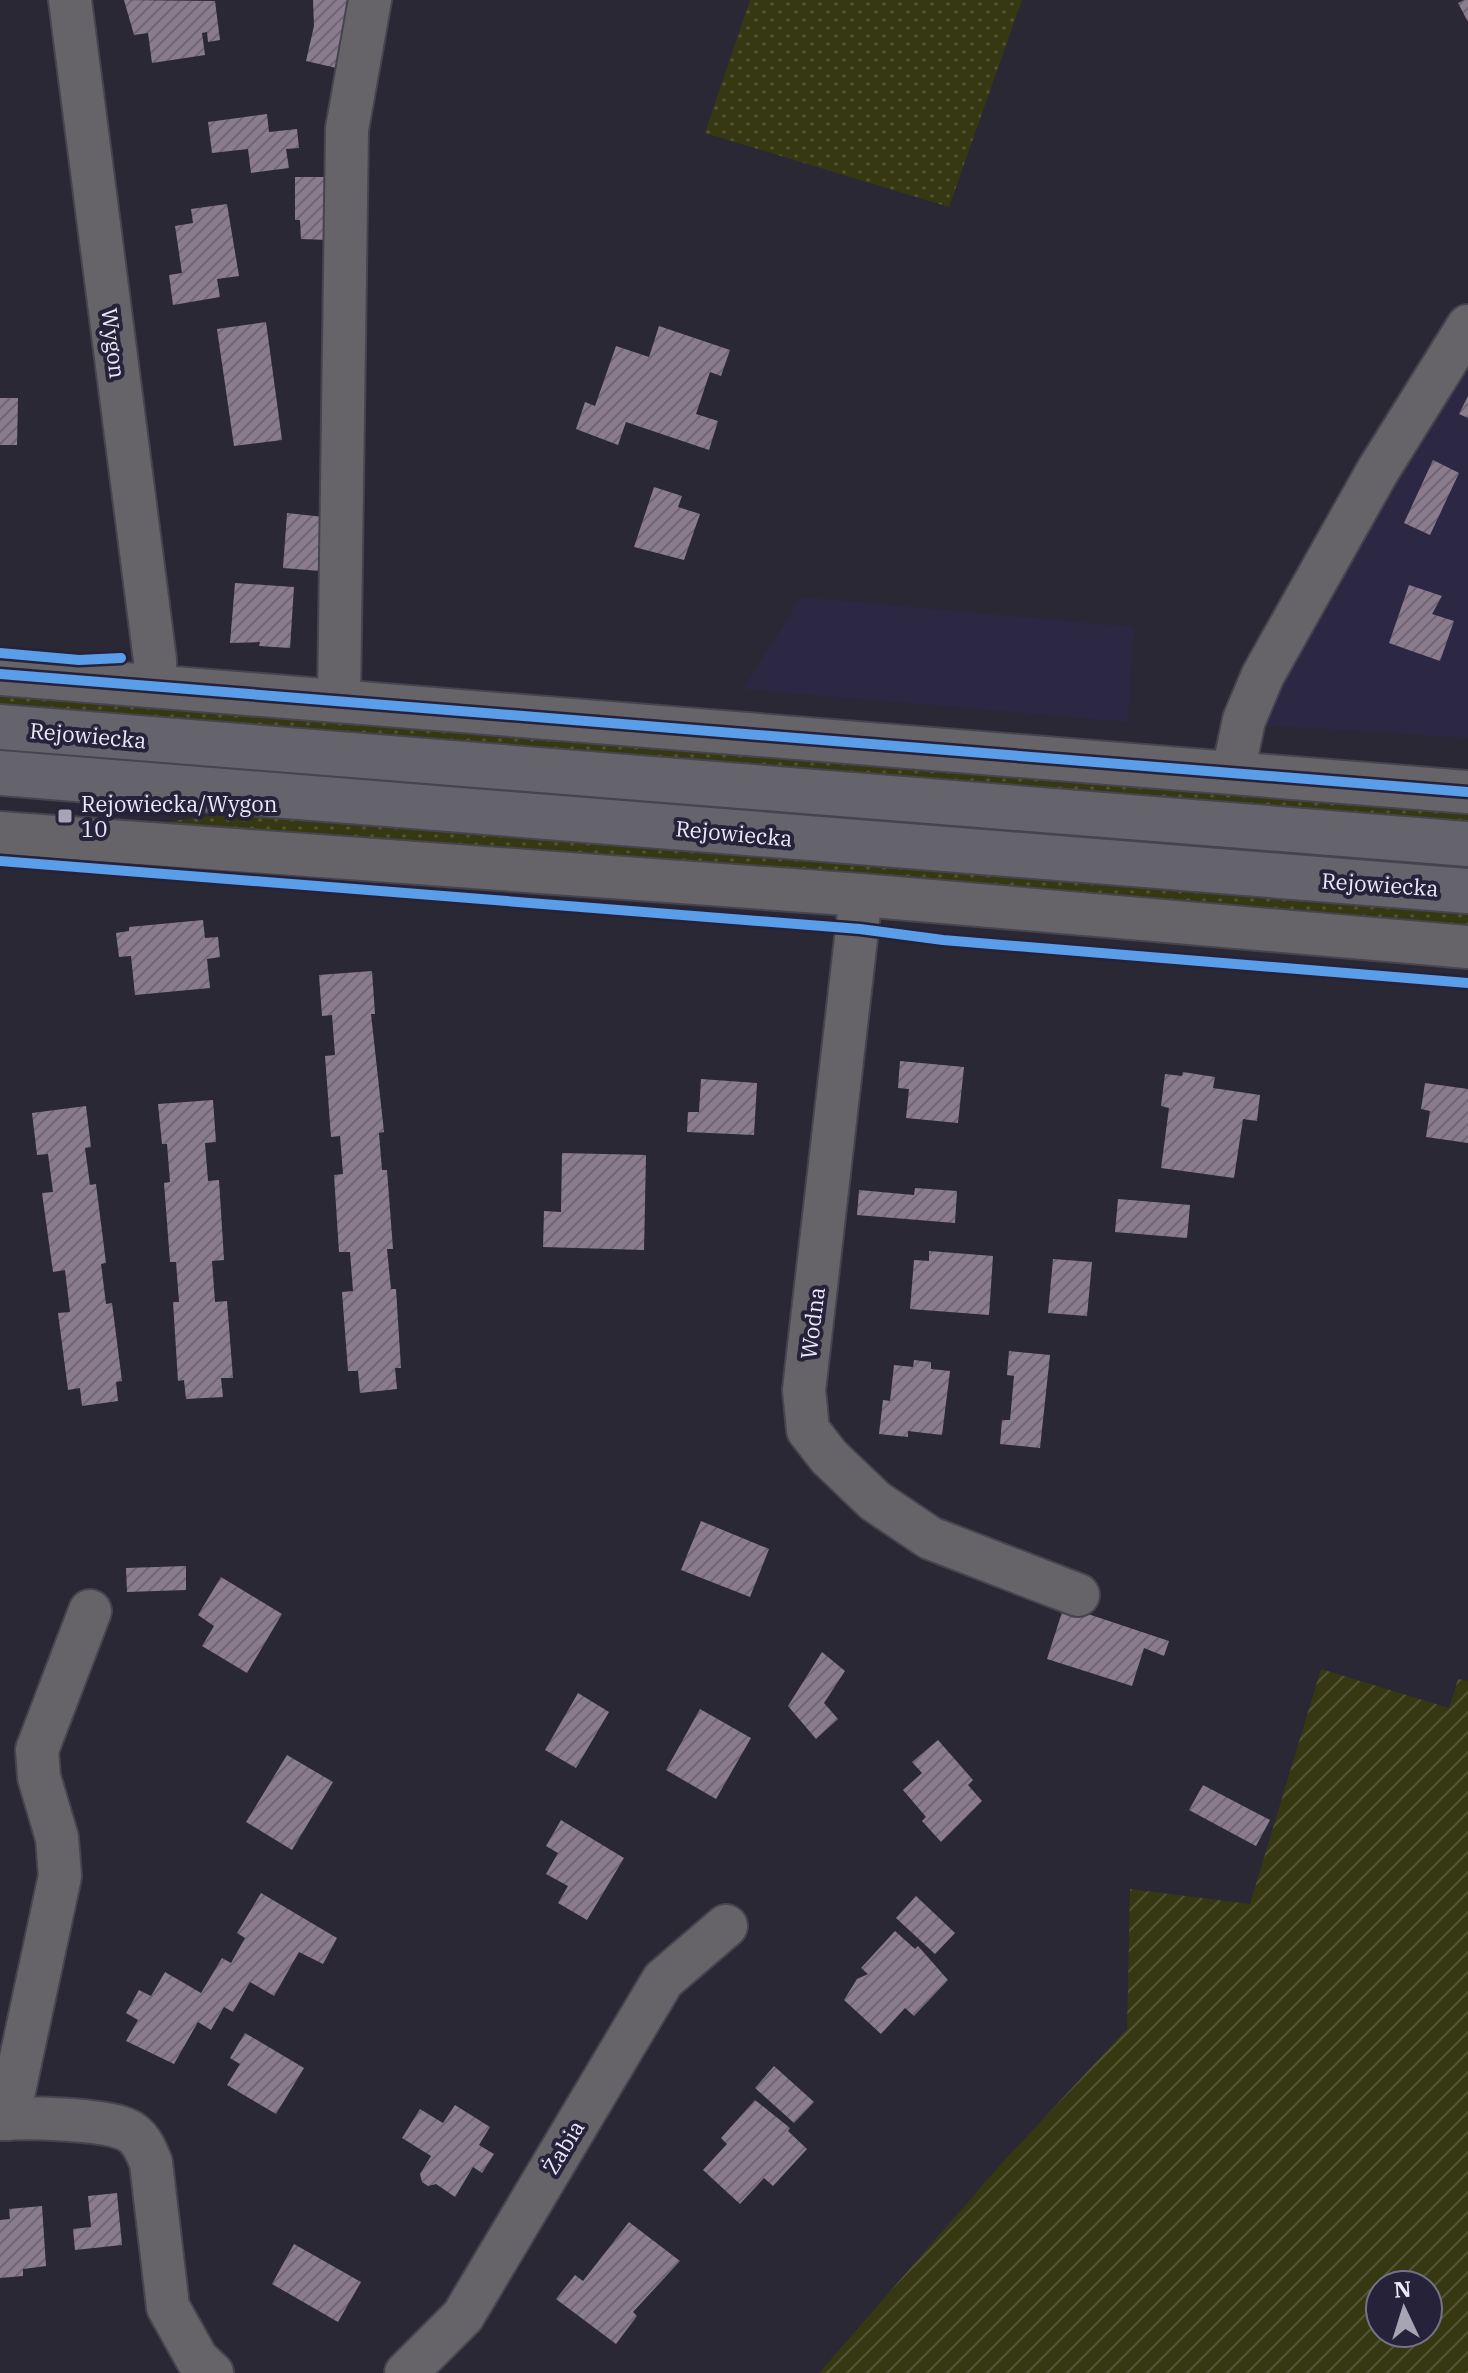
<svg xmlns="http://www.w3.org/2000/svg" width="1468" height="2373" font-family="'IBM Plex Serif',serif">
	<defs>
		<pattern id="grass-dots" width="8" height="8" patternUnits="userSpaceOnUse" patternTransform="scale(2)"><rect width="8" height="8" fill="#353811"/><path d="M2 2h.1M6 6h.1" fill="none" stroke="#525534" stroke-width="1.8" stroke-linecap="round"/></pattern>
		<pattern id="garden-furrows" width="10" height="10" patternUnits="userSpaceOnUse" patternTransform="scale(2)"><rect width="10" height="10" fill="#353811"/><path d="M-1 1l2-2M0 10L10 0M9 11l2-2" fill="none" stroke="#525534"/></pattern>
		<pattern id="building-hatch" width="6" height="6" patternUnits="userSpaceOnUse" patternTransform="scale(2)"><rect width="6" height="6" fill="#8a7c8e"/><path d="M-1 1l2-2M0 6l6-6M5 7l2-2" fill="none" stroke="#6f6673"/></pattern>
	</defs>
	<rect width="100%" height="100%" fill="#292834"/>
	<g fill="#2c2844">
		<path d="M1468,341V738L1258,725Z"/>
		<path d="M801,597L1134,627L1128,722L743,689Z"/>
	</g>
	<g fill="url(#grass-dots)">
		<path d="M750,0H1022L949,207L705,133Z"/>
		<path d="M0,687L1468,804V824L0,706Z"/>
		<path d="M225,814L1468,914V934L150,824Z"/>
	</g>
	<path fill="url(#garden-furrows)" fill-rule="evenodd" d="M1321,1669L1449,1708L1458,1679L1468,1681V2373H819L1001,2164L1127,2029L1130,1889L1250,1904ZM1380,2285H1428V2333H1380Z"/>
	<g fill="url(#building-hatch)">
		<path d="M124,0L215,1L220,40L208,42L207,32L202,33L205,55L152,63L148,33L134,35Z"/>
		<path d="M313,0H350L341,69L306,61L314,26Z"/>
		<path d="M1464,0H1468V22L1458,3Z"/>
		<path d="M267,114L269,132L297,129L299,148L286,149L289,168L251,173L248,149L212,153L208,122Z"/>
		<path d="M295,177H328V240L301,239L300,220H295Z"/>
		<path d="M227,204L239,276L217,279L220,297L173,305L169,275L182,273L175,226L193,223L191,209Z"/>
		<path d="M266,322L282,440L234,446L217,329Z"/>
		<path d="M659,326L730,350L721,376L710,372L696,414L718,421L709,450L626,422L618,445L576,429L585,402L595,406L616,346L649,357Z"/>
		<path d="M1468,396V418L1459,414Z"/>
		<path d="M0,398H18L17,445H0Z"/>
		<path d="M1433,460L1459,473L1430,535L1404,523Z"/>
		<path d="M654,487L682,496L678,507L700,514L684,560L634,547Z"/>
		<path d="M287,513L324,517L320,571L283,568Z"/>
		<path d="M235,583L294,587L290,648L259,646L260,642L230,643Z"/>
		<path d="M1409,585L1442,596L1432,614L1454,621L1440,661L1389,643Z"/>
		<path d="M203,920L205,938L218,937L220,957L207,959L210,988L135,995L131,956L119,957L116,933L129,931V927Z"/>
		<path d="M372,971L375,1014H371L384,1132L379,1133L382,1170H387L393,1249H387L391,1289H396L401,1368H395L397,1389L360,1393L358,1371H348L342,1292L353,1291L350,1252H339L334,1175L343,1174L340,1136L331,1137L325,1056L335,1055L332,1015L322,1016L319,975Z"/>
		<path d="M900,1061L964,1067L958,1123L906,1118L909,1089L898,1088Z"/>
		<path d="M1183,1072L1215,1077L1213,1088L1260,1095L1257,1121L1243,1119L1234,1178L1161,1168L1169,1108L1161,1106L1165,1074L1182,1076Z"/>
		<path d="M701,1079L757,1083L754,1135L687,1132L688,1112H699Z"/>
		<path d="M1425,1083L1468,1089V1143L1426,1137L1430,1111L1421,1109Z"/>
		<path d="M213,1100L216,1142L205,1143L208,1181L219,1180L224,1260L212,1261L215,1302L227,1301L233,1378H221L223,1397L186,1399L184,1380L178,1381L173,1302H179L176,1262H170L164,1183L170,1182L167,1144H162L158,1104Z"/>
		<path d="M86,1106L91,1147L85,1148L90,1185L96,1184L106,1263L101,1264L106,1304L112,1303L122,1381L116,1382L118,1401L82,1406L80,1388L68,1390L58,1313L70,1312L65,1270L53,1272L42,1193L53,1192L48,1154L37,1155L32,1113Z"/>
		<path d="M562,1153L646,1155L644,1250L543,1247L544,1211L561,1212Z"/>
		<path d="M915,1188L957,1191L955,1223L857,1215L859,1190L914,1195Z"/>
		<path d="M1118,1199L1190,1205L1187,1238L1115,1232Z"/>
		<path d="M929,1251L993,1256L989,1315L910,1309L914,1260L929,1261Z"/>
		<path d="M1053,1259L1092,1262L1087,1316L1048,1313Z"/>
		<path d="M1009,1351L1050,1355L1040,1448L1000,1444L1002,1420H1010L1014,1376L1007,1375Z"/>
		<path d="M914,1360L931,1362V1369L950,1371L942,1435L908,1431V1437L879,1434L883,1400L890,1401L894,1365L913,1367Z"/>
		<path d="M701,1521L769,1549L750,1597L681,1570Z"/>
		<path d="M186,1566V1590L127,1592L126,1568Z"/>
		<path d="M221,1577L282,1614L247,1673L202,1646L214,1626L198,1615Z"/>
		<path d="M1064,1606L1169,1641L1164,1656L1144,1648L1132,1686L1047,1659Z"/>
		<path d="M822,1652L845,1671L824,1703L838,1719L816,1739L788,1706Z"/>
		<path d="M578,1693L609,1712L576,1768L545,1750Z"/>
		<path d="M700,1709L751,1738L716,1799L666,1770Z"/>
		<path d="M938,1740L973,1780L968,1785L982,1801L941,1842L922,1821L926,1817L903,1790L922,1773L912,1762Z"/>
		<path d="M287,1755L333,1782L292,1850L246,1822Z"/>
		<path d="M1203,1785L1270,1820L1256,1846L1189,1810Z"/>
		<path d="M561,1820L624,1858L587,1920L558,1903L568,1886L546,1874L558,1853L546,1846Z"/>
		<path d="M261,1893L337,1938L323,1964L299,1952L274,1996L250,1982L233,2012L224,2007L211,2030L198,2022L174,2064L126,2041L138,2020L126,2013L139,1990L151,1996L165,1972L201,1993L222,1958L231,1963L245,1938L237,1933Z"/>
		<path d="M916,1896L955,1933L935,1954L896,1918Z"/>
		<path d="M895,1931L915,1949L918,1946L948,1980L914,2016L905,2008L881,2034L844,2000L857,1979L868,1974L861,1968Z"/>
		<path d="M245,2033L304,2068L276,2114L227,2085L240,2064L230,2058Z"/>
		<path d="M774,2066L814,2102L794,2123L755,2088Z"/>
		<path d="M755,2100L790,2128L788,2131L807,2149L773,2186L764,2178L740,2204L703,2170L727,2144L721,2138Z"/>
		<path d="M455,2105L490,2127L479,2145L494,2154L482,2173L473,2167L455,2197L436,2184L428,2186L422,2182L420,2174L431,2156L402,2138L420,2109L443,2123Z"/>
		<path d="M117,2193L122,2245L75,2250L73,2229L91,2227L88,2196Z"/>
		<path d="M42,2206L46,2266L23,2269V2276L0,2278V2220L10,2219L9,2209Z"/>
		<path d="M629,2222L680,2261L633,2312L637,2316L616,2344L556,2299L575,2275L583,2281Z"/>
		<path d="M294,2244L361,2282L338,2322L272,2284Z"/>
	</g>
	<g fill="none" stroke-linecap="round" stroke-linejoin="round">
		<g stroke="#45444f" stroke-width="46">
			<g id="minor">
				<path d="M70,0L155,660V686"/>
				<path d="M0,674L1468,792"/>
				<path d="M339,700L347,129L370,0"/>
				<path d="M1233,772L1244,720L1263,675L1377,472L1468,326"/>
				<path d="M0,833L861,895L1468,947"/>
				<path d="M861,895L804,1390L808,1430L829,1457L875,1501L930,1538L1078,1595"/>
				<path d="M0,2119C28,2117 100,2119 125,2129C140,2135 146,2150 151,2163L168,2307L197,2359L212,2373"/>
				<path d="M8,2119L60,1876L57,1838L39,1777L37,1750L90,1611"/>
				<path d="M406,2373L463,2316L663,1980L726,1926"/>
			</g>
		</g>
		<g stroke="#45444f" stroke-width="48">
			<g id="highway">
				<path d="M0,727L1468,844"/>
				<path d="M0,773L1468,891"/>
			</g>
		</g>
		<use href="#minor" stroke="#676469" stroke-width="42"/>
		<use href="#highway" stroke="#65636b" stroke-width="44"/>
		<g stroke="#25223a" stroke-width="15">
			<g id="cycleway">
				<path d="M0,653L79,660L121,658"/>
				<path d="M0,674L1468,792"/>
				<path d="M0,861L860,929L943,940L1468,983"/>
			</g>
		</g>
		<use href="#cycleway" stroke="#5a9eea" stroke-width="10"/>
	</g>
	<rect fill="#a7a5b4" stroke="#25223a" stroke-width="3" x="57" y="808" width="16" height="16" rx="4"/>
	<g text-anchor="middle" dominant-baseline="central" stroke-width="8" stroke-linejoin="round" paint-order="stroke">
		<g font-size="22" fill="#ebe9f9" stroke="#25223a">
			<text transform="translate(114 343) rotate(83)">Wygon</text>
			<text transform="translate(88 735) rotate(5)">Rejowiecka</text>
			<text transform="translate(734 833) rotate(5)">Rejowiecka</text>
			<text transform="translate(1380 884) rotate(4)">Rejowiecka</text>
			<text transform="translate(812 1323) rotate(-83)">Wodna</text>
			<text transform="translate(563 2147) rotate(-59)">Żabia</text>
		</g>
		<g font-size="22" fill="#ebe9f9" stroke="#25223a" text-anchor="start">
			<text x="81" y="803">Rejowiecka/Wygon<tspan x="81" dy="25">10</tspan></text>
		</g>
	</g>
	<g transform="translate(1404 2309) rotate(356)"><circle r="38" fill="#25223a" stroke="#747286" stroke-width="2"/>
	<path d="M0-6L14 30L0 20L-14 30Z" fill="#a7a5b4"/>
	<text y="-12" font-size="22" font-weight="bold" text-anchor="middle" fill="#ebe9f9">N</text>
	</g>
</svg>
